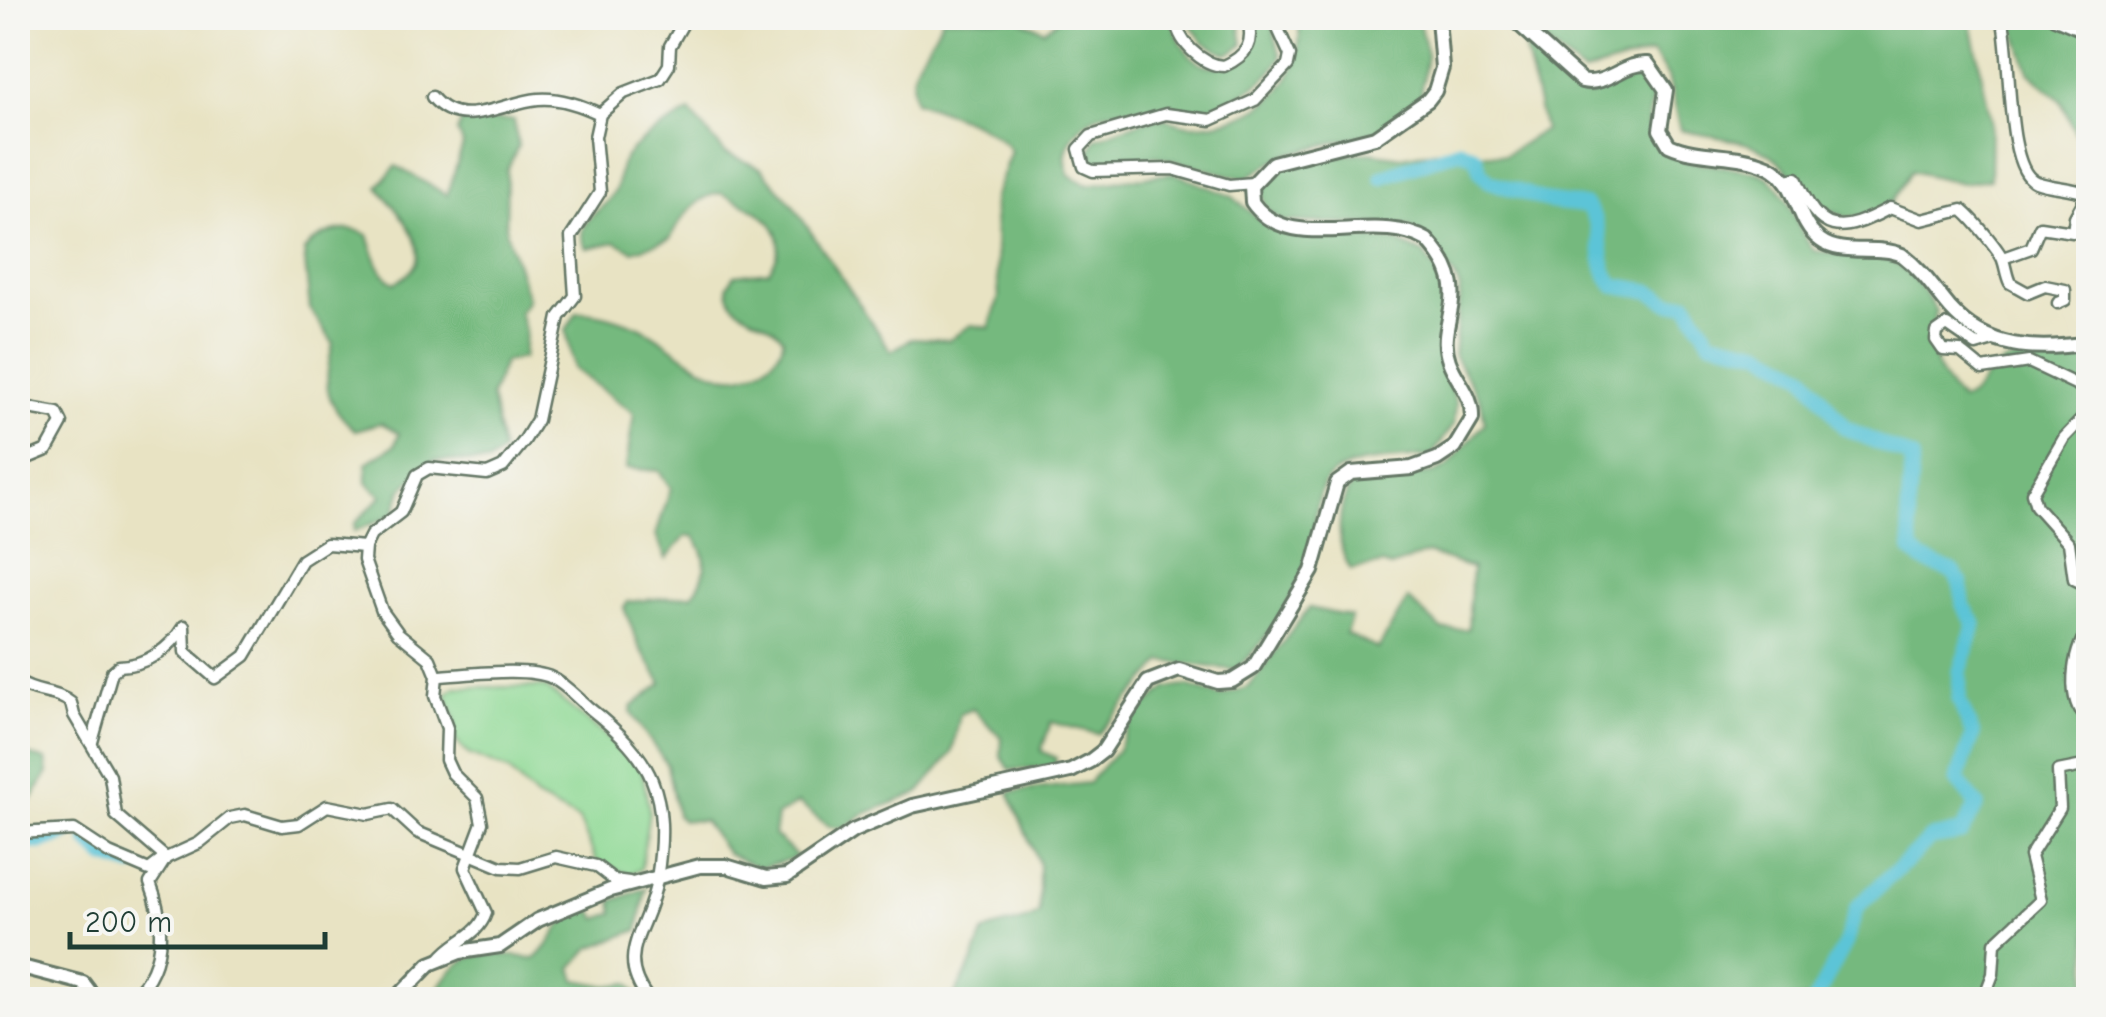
<svg xmlns="http://www.w3.org/2000/svg" width="2106" height="1017" font-family="'Comic Neue',sans-serif">
	<rect width="100%" height="100%" fill="#f6f6f2"/>
	<filter id="ink" filterUnits="userSpaceOnUse"><feTurbulence type="fractalNoise" baseFrequency=".01" numOctaves="2"/><feDisplacementMap in="SourceGraphic" scale="20" xChannelSelector="R" yChannelSelector="G"/><feConvolveMatrix kernelMatrix="1 2 1 2 8 2 1 2 1" color-interpolation-filters="sRGB"/></filter>
	<filter id="wash" filterUnits="userSpaceOnUse"><feTurbulence type="fractalNoise" baseFrequency=".0048" numOctaves="4" result="noise"/><feDisplacementMap in="SourceGraphic" scale="40" xChannelSelector="R" yChannelSelector="G"/><feGaussianBlur stdDeviation="2.25" result="paint"/><feColorMatrix in="noise" values="0 0 0 0 0 0 0 0 0 0 0 0 0 0 0 0 0 1.4 0 .05"/><feComposite in="paint" operator="in"/></filter>
	<g filter="url(#wash)">
		<rect width="100%" height="100%" fill="#e8e3c3"/>
		<path fill="#90d995" stroke="#588b64" stroke-width="2.5" d="M455,687H545L641,764L649,810L641,869L630,874L598,864L579,820L536,798L508,770L468,754L454,739L455,719L446,694Z"/>
		<g fill="#74b97e" stroke="#4a7b59" stroke-width="2.5">
			<path d="M942,18H1017L1044,30L1060,18H1172C1184,65 1214,82 1252,49L1253,18H1270L1281,57C1267,85 1228,106 1197,109C1156,115 1099,94 1072,138C1064,152 1064,161 1070,175L1087,185L1174,173L1233,197L1263,223L1290,235L1394,240L1424,254L1444,283L1438,349L1456,404L1454,424L1432,455C1402,462 1360,456 1333,474C1316,485 1316,520 1313,539C1303,587 1271,637 1235,670L1163,661L1098,734L1051,722L1041,751L1056,758L1055,766L1010,770L1001,756L1002,738L973,709L960,714L952,753L919,793L864,814L843,829L830,827L798,803L777,816L774,835L798,857L760,868L728,854L704,821L682,820L677,815L667,765L631,713L632,707L662,683L639,646L624,608L628,602L692,595C709,575 709,557 694,536H686L666,559L656,535L671,488L659,471L626,468L634,413L574,369L566,330L577,312C595,311 620,319 637,326C677,342 713,397 762,368C773,361 783,351 783,338C769,315 726,318 728,285L735,275L769,271C799,227 756,210 721,193C697,195 680,219 670,239L633,251L616,242L587,248C569,223 603,212 614,193C620,183 617,172 622,163C632,142 670,123 690,112L725,153L761,168L792,204L891,351L913,338L949,340L971,325L989,328L999,297L993,200L1011,151C993,124 945,113 915,101C904,61 930,53 942,18Z"/>
			<path d="M1193,18H1239L1243,45L1227,54L1203,42L1192,27Z"/>
			<path d="M1298,18H1418L1427,55L1421,95L1379,131L1284,155L1245,179L1156,156L1116,163L1095,162L1090,151L1096,138C1115,132 1137,121 1156,118C1170,117 1182,126 1194,125C1259,122 1308,85 1298,18Z"/>
			<path d="M1524,18H1970L1991,120L1990,179L1962,183L1911,171L1882,218L1846,217L1807,202C1777,138 1744,144 1681,130L1668,77L1652,53L1583,73L1535,35Z"/>
			<path d="M2011,18H2088V149L2079,141L2061,101L2029,72Z"/>
			<path d="M1524,45L1588,96L1633,78L1652,83L1655,88C1653,99 1647,115 1648,126C1654,177 1743,157 1770,179C1793,199 1795,228 1814,251C1881,258 1900,247 1936,311C1929,349 1932,373 1961,401C1978,395 1980,380 1994,369C2018,351 2060,360 2088,354V999L952,1000L974,959L983,933C1001,922 1022,926 1039,913V864L1009,792L1088,783L1117,751L1135,714L1167,688L1187,686L1220,696L1249,687L1309,608L1351,617L1346,634L1378,649L1408,599L1442,630L1468,629L1472,568L1427,553L1391,567L1383,564L1351,570C1335,547 1336,502 1355,481L1434,473L1447,467L1485,423L1481,402L1454,355L1460,289L1455,277L1410,227L1282,221L1266,209L1261,189L1283,164L1295,159L1369,152L1402,157L1435,151L1505,155L1544,130Z"/>
			<path d="M462,120H514L518,146L507,170L506,231L528,299L519,312L525,332L523,358L504,362L491,396L502,452L488,463L434,460L402,489L394,515L354,531V524L382,496L367,483V463L395,445L399,433L381,423L355,430C322,401 324,384 333,343L310,309L304,251C319,233 346,223 368,235C374,254 377,272 394,283C446,259 400,215 378,187L396,166L447,195L463,145L457,132Z"/>
			<path d="M18,752L46,760L48,773L18,821Z"/>
			<path d="M646,888L638,930L590,948L572,968L576,980L608,986L628,983L641,999L432,1000C459,948 482,950 535,959C558,941 557,914 589,906L598,919L614,913L612,901Z"/>
		</g>
		<g fill="none" stroke-linecap="round" stroke-linejoin="round">
			<g stroke="#5bc4d7" stroke-width="15">
				<path d="M1382,177L1460,150L1476,157L1480,171L1489,181L1546,201L1586,206C1608,229 1594,264 1614,285L1649,291L1670,303H1687L1710,340L1761,351L1805,375L1845,428L1912,458L1908,511L1912,551L1922,560L1953,572L1961,583L1963,605L1975,624L1960,671L1959,700L1973,735L1957,780L1977,805L1961,833L1931,838L1857,907L1846,942L1815,1000"/>
				<path d="M88,841L105,857L132,866"/>
				<path d="M18,842H43L67,833"/>
			</g>
		</g>
	</g>
	<g filter="url(#ink)">
		<g fill="none" stroke-linecap="round" stroke-linejoin="round">
			<g stroke="#657766" stroke-width="15">
				<g id="minor">
					<path d="M1176,18C1176,40 1201,65 1224,66C1248,55 1254,43 1248,18"/>
					<path d="M2002,18C2012,50 2004,169 2036,182C2052,188 2071,187 2088,194"/>
					<path d="M2053,18L2088,33"/>
					<path d="M432,97C460,132 504,102 538,99C558,97 581,105 600,114"/>
					<path d="M1787,180L1796,178C1820,236 1839,235 1890,208L1922,220L1962,210C1970,215 2000,251 2003,260C2006,268 2006,275 2010,283L2028,293L2045,286L2065,290V300L2058,303"/>
					<path d="M1253,183L1229,185L1173,169L1093,171L1084,167L1079,149L1091,136L1166,114L1211,120L1255,100L1288,65L1290,55L1273,18"/>
					<path d="M2003,258L2031,248L2040,227L2073,232L2075,217L2088,194"/>
					<path d="M1993,340L1976,345L1947,325L1937,332L1936,340L1943,350L1960,351L1982,369L2029,362L2088,390"/>
					<path d="M18,406L57,413L62,423L47,450L18,462"/>
					<path d="M2088,413L2064,438L2032,493L2036,506L2069,543L2074,579L2088,586"/>
					<path d="M2088,630C2072,654 2065,700 2088,721"/>
					<path d="M437,676C465,675 527,666 552,678C565,684 577,698 588,707C654,759 670,794 657,879C650,930 612,952 649,1000"/>
					<path d="M18,682C37,695 55,690 71,703L74,715L110,776L116,815L166,858"/>
					<path d="M92,742L112,672L119,666C147,665 170,649 184,626L185,652L215,678L245,656L302,560L327,544L365,547"/>
					<path d="M18,833L74,830L109,853L149,870L162,860"/>
					<path d="M440,959C454,940 478,937 486,913L465,868L482,823L477,798L452,773L446,760L447,728L435,696L437,676L430,659L398,633L382,611L364,560L365,547L371,535L401,512L417,475L429,468L487,474L503,467L524,441L537,420L559,317L575,296L571,237L600,192L595,137L600,114L624,93L660,79L669,65L670,46L686,18"/>
					<path d="M128,1000C167,973 165,921 150,883L166,858L199,843L230,818L245,815L282,826L299,824L327,806L368,814L392,809L417,832L501,867L520,868L556,857L596,866L614,880L629,882"/>
					<path d="M1983,1000L1993,974L1995,943L2041,900L2030,856L2060,808L2058,771L2088,765"/>
				</g>
			</g>
			<g stroke="#657766" stroke-width="18">
				<g id="major">
					<path d="M1512,18L1582,81C1606,87 1623,62 1648,64L1666,90L1660,130L1669,145C1700,159 1737,152 1768,166C1800,181 1794,221 1820,240C1842,257 1877,244 1902,255C1922,270 1934,289 1950,308C1987,350 2037,351 2088,343"/>
					<path d="M18,966L83,983L96,1000"/>
					<path d="M395,1000L430,964L460,952L500,946L538,920L610,890L700,866H726L766,878L787,876L853,831L912,806L1071,771L1090,761L1103,751L1148,682L1179,670L1218,682L1232,681L1253,668L1312,571L1337,483L1351,473L1412,468L1437,459L1455,447L1472,419C1473,394 1457,383 1449,361C1434,320 1478,294 1427,240C1374,209 1290,257 1252,202L1251,186L1273,163L1375,137L1428,100L1435,91L1442,68L1438,18"/>
				</g>
			</g>
			<use href="#minor" stroke="#fff" stroke-width="10"/>
			<use href="#major" stroke="#fff" stroke-width="12"/>
		</g>
	</g>
	<rect width="2106" height="1017" fill="none" stroke="#f6f6f2" stroke-width="60"/>
	<path d="M70 932v15h255v-15" fill="none" stroke="#1f3d34" stroke-width="5"/>
	<text x="85" y="932" font-size="30" fill="#1f3d34" stroke="#f6f6f2" stroke-width="8" paint-order="stroke">200 m</text>
</svg>
